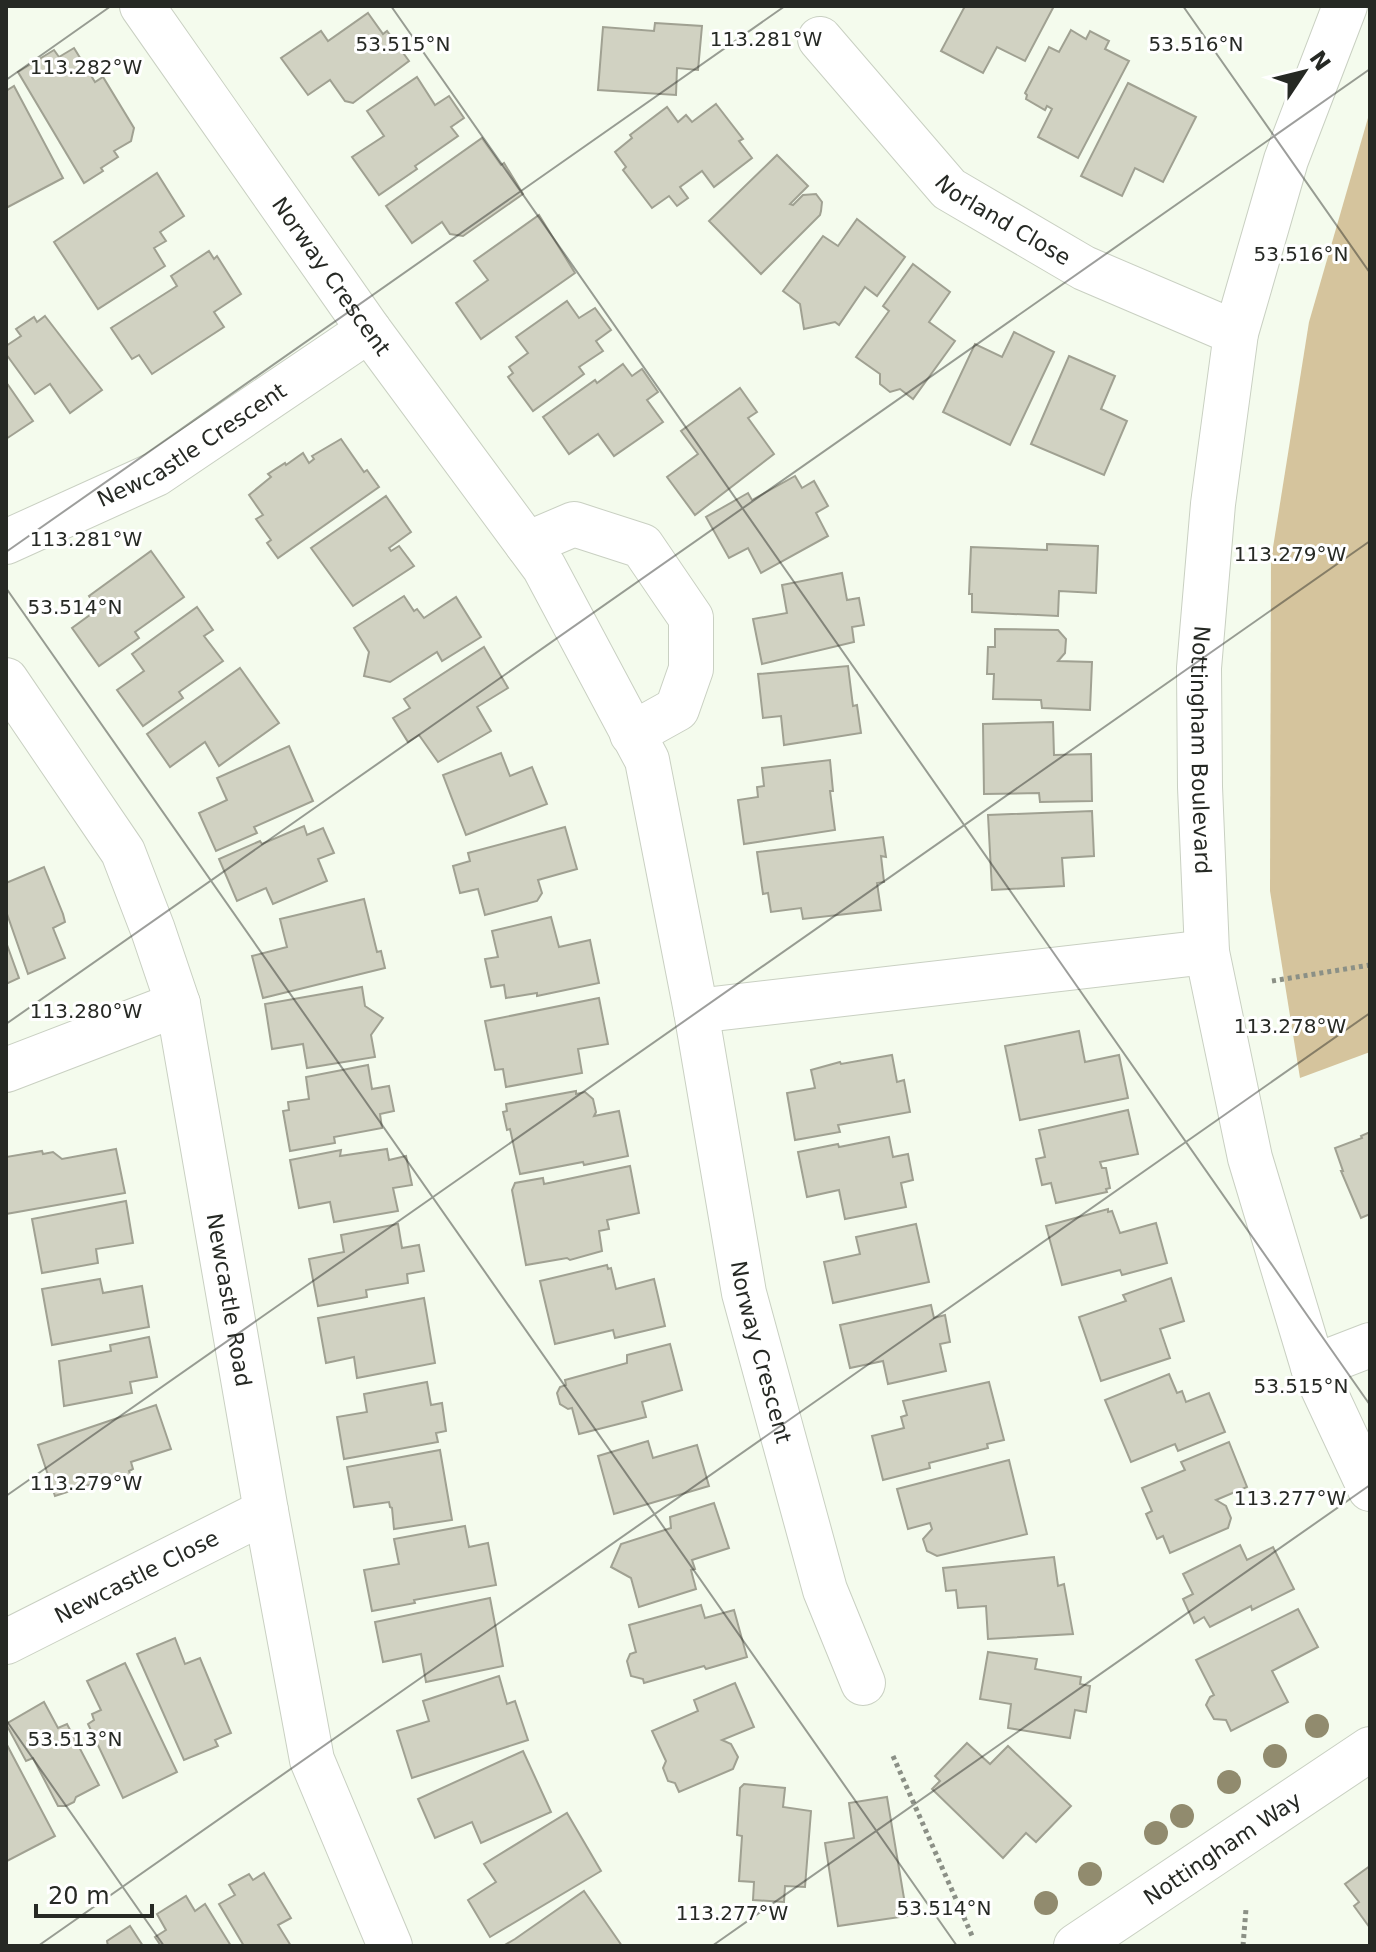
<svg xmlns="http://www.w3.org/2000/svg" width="1376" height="1952" font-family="'DejaVu Sans',sans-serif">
	<rect width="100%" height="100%" fill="#f4fbed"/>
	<path fill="#d5c49d" d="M1370,111V1052L1300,1078L1270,891L1271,560L1309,322Z"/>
	<g fill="#d1d2c2" stroke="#a0a192" stroke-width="2">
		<path d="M965,6L975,7L1054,6L1025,61L997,47L983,73L941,51Z"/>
		<path d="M368,13L383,34L387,31L409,61L353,103L345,101L330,80L308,95L281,58L321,31L328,41Z"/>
		<path d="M655,23L702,26L698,70L677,68L676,95L598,90L603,27L654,31Z"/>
		<path d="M1071,30L1086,39L1090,31L1109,41L1105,49L1129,61L1078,158L1038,137L1052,109L1047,106L1045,110L1026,99L1027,95L1025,93L1049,47L1059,52Z"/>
		<path d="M74,48L95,82L103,77L134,128L131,141L114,151L118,157L101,168L103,171L84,183L18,72L54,50L59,57Z"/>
		<path d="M417,77L435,105L449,96L464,118L451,127L458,136L415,166L417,169L379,195L352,157L384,136L367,111Z"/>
		<path d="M1128,83L1196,117L1163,182L1135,168L1122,196L1081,176Z"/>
		<path d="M14,86L63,178L6,208V91Z"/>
		<path d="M716,104L743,139L739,141L752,158L714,187L702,171L680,187L688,198L677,206L669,196L652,208L623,170L626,167L615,152L632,138L630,135L667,107L678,122L686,115L692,122Z"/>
		<path d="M482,138L501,165L504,163L523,194L463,236L450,234L442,222L412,243L386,206Z"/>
		<path d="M777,155L808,186L790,204L793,205L803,195L816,194L822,202L821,211L820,215L761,274L709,221Z"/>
		<path d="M157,173L184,216L160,232L166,241L154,248L165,266L98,309L54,242Z"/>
		<path d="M539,215L575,273L481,339L456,303L488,280L474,261Z"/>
		<path d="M857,219L905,257L877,296L865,287L839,325L835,322L804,329L800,304L783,291L823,236L838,246Z"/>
		<path d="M209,251L214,259L217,256L241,294L214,312L224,327L152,374L139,355L132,359L111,328L177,286L171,276Z"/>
		<path d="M913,264L950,292L929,322L955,341L913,399L900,389L890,392L880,384V374L856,357L889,311L883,306Z"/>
		<path d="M567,301L579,318L595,308L611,330L596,341L603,351L579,367L584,374L533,411L508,377L513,373L509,367L528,353L516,337Z"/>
		<path d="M45,316L102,390L70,413L50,384L35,394L6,354V346L21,336L16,329L34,317L37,322Z"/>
		<path d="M1014,332L1054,352L1010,445L943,412L975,344L1002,357Z"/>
		<path d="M1069,356L1115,376L1101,409L1127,421L1104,475L1031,444Z"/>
		<path d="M623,364L632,376L642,369L658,392L647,400L663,422L614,456L598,434L569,454L543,417L595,380L597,383Z"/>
		<path d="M6,382L33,421L6,439Z"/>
		<path d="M740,388L757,412L748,418L774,454L695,515L667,477L698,454L681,431Z"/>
		<path d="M341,439L364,472L367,470L379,487L278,558L267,543L271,540L256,519L263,515L249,495L271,477L268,474L285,463L286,465L303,453L309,463L314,459L312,456Z"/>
		<path d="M795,476L802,488L814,481L828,506L816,513L828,536L761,573L748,548L729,558L706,517L748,493L752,500Z"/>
		<path d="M386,496L411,532L389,548L391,551L399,546L414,566L353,606L311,548Z"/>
		<path d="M1047,544L1098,546L1096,593L1059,591L1058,616L972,612V594H969L971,547L1047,550Z"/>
		<path d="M151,551L184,597L135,632L139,638L99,666L72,628L98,609L89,596Z"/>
		<path d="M842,573L847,600L859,598L864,625L852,627L854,642L762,664L753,619L787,613L782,585Z"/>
		<path d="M404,596L414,611L417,609L424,618L456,597L481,637L442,661L437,652L390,682L364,676L369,652L354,628Z"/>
		<path d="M197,607L213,630L204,636L223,661L179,692L183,698L143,726L117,690L144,671L132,654Z"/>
		<path d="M995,629L1058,630L1066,639L1065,653L1058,661L1092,662L1090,710L1042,708L1041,700L993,699L994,674H987L988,647H995Z"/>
		<path d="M484,647L508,688L477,707L491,731L438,762L419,735L408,742L393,718L410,708L404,699Z"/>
		<path d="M848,666L853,706L857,705L861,733L784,745L781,716L763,718L758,674Z"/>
		<path d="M240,668L279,723L219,766L205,742L170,767L147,734Z"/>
		<path d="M1053,722L1054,755L1091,754L1092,801L1040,802L1039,793L984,794L983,724Z"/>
		<path d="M289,746L313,801L254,827L257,833L216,851L199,813L227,800L217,778Z"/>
		<path d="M501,753L510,776L532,767L547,804L466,835L443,775Z"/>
		<path d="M830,760L833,791H830L835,830L744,844L738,800L758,797L757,787L764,786L762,768Z"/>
		<path d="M1092,811L1094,856L1062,858L1064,886L992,890L988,815Z"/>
		<path d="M304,826L307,835L323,828L334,853L318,859L327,881L273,904L266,888L237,901L219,859L260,841L262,844Z"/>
		<path d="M565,827L577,869L538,880L542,893L537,901L485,915L478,889L460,893L453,866L470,861L468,853Z"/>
		<path d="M883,837L886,857L881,856L884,882L877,883L881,910L803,919L801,908L771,912L768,893L763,894L757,852Z"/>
		<path d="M44,867L63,914L65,922L53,928L65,958L28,974L6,911V883Z"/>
		<path d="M364,899L377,952L381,951L385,968L263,998L252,956L287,947L280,919Z"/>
		<path d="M551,917L559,947L590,940L599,983L537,996V993L506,998L504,985L491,987L485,959L498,957L492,931Z"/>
		<path d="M6,942L19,978L6,984Z"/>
		<path d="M362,987L365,1006L383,1018L371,1035L375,1057L307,1068L303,1044L272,1049L265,1004Z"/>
		<path d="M599,998L608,1044L578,1049L582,1073L506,1087L503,1069L495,1070L485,1021Z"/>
		<path d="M1079,1031L1085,1062L1119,1055L1128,1098L1020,1120L1005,1046Z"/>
		<path d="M892,1055L897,1082L904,1080L910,1112L838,1125L840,1132L795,1140L787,1093L815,1088L811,1070L840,1062L841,1064Z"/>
		<path d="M368,1065L372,1089L389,1086L394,1111L380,1114L382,1128L334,1137L335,1143L290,1151L283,1111L289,1110L288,1102L309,1099L306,1077Z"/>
		<path d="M576,1091V1094L585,1092L593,1099L596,1112L594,1116L619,1111L628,1156L584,1165L583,1162L520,1174L510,1129L507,1130L503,1112L507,1111L506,1104Z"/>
		<path d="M1128,1110L1138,1154L1100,1162L1102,1168H1106L1110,1188L1106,1189L1107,1192L1056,1203L1051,1183L1042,1185L1036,1159L1045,1157L1039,1130Z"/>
		<path d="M1370,1132V1214L1361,1218L1341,1171H1343L1335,1148L1362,1138L1361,1136Z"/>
		<path d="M889,1137L893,1157L908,1154L913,1180L901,1183L906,1207L845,1219L839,1190L807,1197L798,1152L838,1144L839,1147Z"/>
		<path d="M116,1149L125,1193L6,1214V1157L42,1151L43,1154L53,1152L62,1159Z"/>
		<path d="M387,1149L389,1160L406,1156L412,1185L393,1188L398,1211L334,1222L330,1202L299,1208L290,1160L341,1150L340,1156Z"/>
		<path d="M630,1166L639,1213L607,1220L609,1229L599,1231L602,1251L570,1260L567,1258L526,1265L512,1190L515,1183L543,1178L544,1184Z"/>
		<path d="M126,1201L133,1243L96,1249L98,1263L42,1273L32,1219Z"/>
		<path d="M1108,1209V1212L1112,1211L1120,1233L1156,1223L1167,1263L1122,1275L1120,1270L1062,1285L1046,1226Z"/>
		<path d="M398,1224L402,1248L419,1245L424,1271L407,1274L408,1283L366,1290L367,1297L318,1306L309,1259L344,1252L341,1235Z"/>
		<path d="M916,1224L929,1282L833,1303L824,1262L860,1254L856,1237Z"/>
		<path d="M607,1265L608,1269L611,1268L616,1289L654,1279L665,1326L615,1338L613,1330L555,1344L540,1281Z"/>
		<path d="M1171,1278L1184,1321L1160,1329L1170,1358L1101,1381L1079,1317L1126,1301L1123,1295Z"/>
		<path d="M100,1279L103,1293L142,1286L149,1327L52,1345L42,1289Z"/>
		<path d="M424,1298L435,1363L357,1378L354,1357L326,1363L318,1318Z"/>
		<path d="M931,1305L934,1318L945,1315L950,1342L940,1344L946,1371L888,1384L883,1361L850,1368L840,1325Z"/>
		<path d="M149,1337L157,1377L130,1382L132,1393L64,1406L59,1361L111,1351L110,1345Z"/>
		<path d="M670,1344L682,1390L642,1402L646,1417L579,1434L572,1408L568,1409L560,1404L557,1393L560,1387L566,1385L565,1380L627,1363V1355Z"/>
		<path d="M1169,1374L1177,1393L1182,1391L1186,1402L1209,1393L1225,1432L1178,1451L1175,1444L1131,1462L1105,1400Z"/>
		<path d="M427,1382L431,1405L442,1403L446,1431L436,1433L438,1442L344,1459L337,1417L367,1412L364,1394Z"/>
		<path d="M989,1382L1004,1440L987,1444L988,1448L929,1463L930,1468L883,1480L872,1436L904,1428L901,1417L907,1415L903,1401Z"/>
		<path d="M156,1405L171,1449L131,1462L133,1469L129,1471L131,1477L108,1484L107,1479L55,1496L38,1445Z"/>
		<path d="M648,1441L653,1458L697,1445L709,1486L614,1514L598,1456Z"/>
		<path d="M1229,1442L1247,1487L1216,1500L1226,1506L1231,1518L1228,1528L1170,1553L1163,1536L1157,1539L1146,1514L1152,1511L1142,1488L1185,1470L1181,1462Z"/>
		<path d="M440,1450L452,1520L394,1529L392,1508L390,1507L389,1502L354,1507L347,1467Z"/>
		<path d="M1009,1460L1027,1534L937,1556L927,1551L923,1539L932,1529L930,1523L908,1529L897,1489Z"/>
		<path d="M714,1503L729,1548L692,1560L695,1569L691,1570L696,1589L639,1607L631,1578L611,1567L621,1544L671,1528L670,1517Z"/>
		<path d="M465,1526L469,1547L488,1543L496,1585L414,1600L415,1603L372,1611L364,1570L399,1564L394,1539Z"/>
		<path d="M1240,1545L1247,1560L1273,1547L1294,1589L1252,1610L1251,1606L1210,1627L1204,1617L1194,1623L1183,1599L1193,1594L1183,1574Z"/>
		<path d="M1054,1557L1058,1586L1064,1584L1073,1634L988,1639L986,1606L958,1608L956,1590L946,1591L943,1568Z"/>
		<path d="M490,1598L503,1666L426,1682L421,1654L383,1662L375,1622Z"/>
		<path d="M701,1605L705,1618L734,1610L747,1657L706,1669L704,1666L644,1683L643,1679L631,1676L627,1661L630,1654L636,1652L629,1625Z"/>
		<path d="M1298,1609L1318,1647L1272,1671L1288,1702L1231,1731L1226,1720L1214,1719L1206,1705L1210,1697L1214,1695L1196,1660Z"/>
		<path d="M175,1638L185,1664L200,1658L231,1733L215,1740L218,1746L184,1760L137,1654Z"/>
		<path d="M988,1652L1037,1659L1035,1669L1081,1677L1080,1684L1090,1686L1086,1712L1075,1710L1070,1738L1008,1728L1011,1704L980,1699Z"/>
		<path d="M125,1663L177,1772L123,1798L88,1724L94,1720L92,1714L101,1710L87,1681Z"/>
		<path d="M499,1676L507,1704L515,1701L528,1740L412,1778L397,1731L429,1721L423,1701Z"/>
		<path d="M735,1683L754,1727L722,1740L731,1744L738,1757L733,1769L679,1792L675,1783L668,1781L663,1768L666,1761L652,1731L698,1711L694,1700Z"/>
		<path d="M44,1702L58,1728L67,1724L99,1785L76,1797L74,1802L66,1806H58L33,1758L26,1761L6,1724Z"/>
		<path d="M6,1743L55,1836L7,1861L6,1860Z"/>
		<path d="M967,1743L990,1764L1008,1746L1071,1806L1036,1842L1026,1833L1003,1858L932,1789L940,1781L935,1776Z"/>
		<path d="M523,1751L551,1812L481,1843L472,1822L435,1838L418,1799Z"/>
		<path d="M744,1784L785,1788L783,1807L811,1811L805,1887L785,1886L784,1902L753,1900L754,1882L739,1881L742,1836L737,1835L740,1788Z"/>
		<path d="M887,1797L907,1916L838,1926L825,1843L854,1838L849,1803Z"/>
		<path d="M567,1813L601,1871L490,1937L468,1900L496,1882L484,1864Z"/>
		<path d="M1370,1866V1928L1354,1906L1359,1902L1345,1884Z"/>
		<path d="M264,1873L291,1918L278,1925L291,1946H244L219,1904L235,1895L229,1885L249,1874L253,1880Z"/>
		<path d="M584,1891L622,1946H503L515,1939Z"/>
		<path d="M186,1896L195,1911L205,1904L231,1946H161L155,1937L166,1930L157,1914Z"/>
		<path d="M130,1926L143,1946H108L107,1941Z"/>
	</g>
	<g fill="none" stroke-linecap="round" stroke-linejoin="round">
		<g stroke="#c9d0c2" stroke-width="46">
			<g id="minor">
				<path id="s1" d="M142,6L369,330L544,567L647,760L696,1011L744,1293L825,1590L863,1683"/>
				<path id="s2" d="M1345,6L1286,160L1236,333L1213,504L1199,668L1200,787L1207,952L1250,1158L1313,1367L1370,1489"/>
				<path id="s3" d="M820,39L949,189L1084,268L1236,333"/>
				<path id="s4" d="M6,542L156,474L369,330"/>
				<path d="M527,544L574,524L642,546L691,618V669L677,709L632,734"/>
				<path id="s5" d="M6,680L123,852L153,930L178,1004L266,1511L312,1760L390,1946"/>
				<path d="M696,1011L1207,952"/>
				<path d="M6,1070L178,1004"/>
				<path d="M1313,1367L1370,1345"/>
				<path id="s6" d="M6,1642L266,1511"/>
				<path id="s7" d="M1076,1946L1370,1749"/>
			</g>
		</g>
		<g stroke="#8b9086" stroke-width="5" stroke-dasharray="4 4" stroke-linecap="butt">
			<path d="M1272,981L1370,965"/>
			<path d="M893,1756L973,1938"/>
			<path d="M1243,1946L1246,1909"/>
		</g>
		<use href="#minor" stroke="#fff" stroke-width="44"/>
	</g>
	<g fill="#918b6e">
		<circle cx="1317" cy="1726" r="12"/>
		<circle cx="1275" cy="1756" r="12"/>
		<circle cx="1229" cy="1782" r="12"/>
		<circle cx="1182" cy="1816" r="12"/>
		<circle cx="1156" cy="1833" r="12"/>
		<circle cx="1090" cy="1874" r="12"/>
		<circle cx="1046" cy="1903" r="12"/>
	</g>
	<path fill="none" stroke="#262924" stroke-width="2" stroke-opacity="0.45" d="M391,6L1370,1405M1183,6L1370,273M6,80L111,6M6,552L785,6M6,588L957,1946M6,1024L1370,69M6,1496L1370,541M6,1720L164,1946M38,1946L1370,1013M712,1946L1370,1485"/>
	<g text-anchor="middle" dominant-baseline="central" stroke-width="6" stroke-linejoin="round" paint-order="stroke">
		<g font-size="22" fill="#262924" stroke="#fff">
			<text stroke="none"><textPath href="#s3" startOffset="260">Norland Close</textPath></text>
			<text stroke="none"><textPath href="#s1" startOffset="330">Norway Crescent</textPath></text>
			<text stroke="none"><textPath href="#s4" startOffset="210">Newcastle Crescent</textPath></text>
			<text stroke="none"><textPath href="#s2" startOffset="764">Nottingham Boulevard</textPath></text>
			<text stroke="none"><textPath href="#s5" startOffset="670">Newcastle Road</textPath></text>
			<text stroke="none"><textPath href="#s1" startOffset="1512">Norway Crescent</textPath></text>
			<text stroke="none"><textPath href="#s6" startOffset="146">Newcastle Close</textPath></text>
			<text stroke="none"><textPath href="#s7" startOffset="176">Nottingham Way</textPath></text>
		</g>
	</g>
	<g font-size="20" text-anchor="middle" fill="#262924" stroke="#fff" stroke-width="6" stroke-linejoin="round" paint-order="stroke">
		<text x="766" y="46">113.281°W</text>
		<text x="403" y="51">53.515°N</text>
		<text x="1196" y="51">53.516°N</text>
		<text x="86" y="74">113.282°W</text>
		<text x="1301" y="261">53.516°N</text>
		<text x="86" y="546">113.281°W</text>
		<text x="1290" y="561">113.279°W</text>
		<text x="75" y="614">53.514°N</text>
		<text x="86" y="1018">113.280°W</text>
		<text x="1290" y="1033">113.278°W</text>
		<text x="1301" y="1393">53.515°N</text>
		<text x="86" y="1490">113.279°W</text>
		<text x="1290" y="1505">113.277°W</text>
		<text x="75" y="1746">53.513°N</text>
		<text x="944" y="1915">53.514°N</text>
		<text x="732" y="1920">113.277°W</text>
	</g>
	<rect width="1376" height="1952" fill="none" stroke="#262924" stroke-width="16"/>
	<g transform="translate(1304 72) rotate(55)" stroke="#ffffff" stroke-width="6" paint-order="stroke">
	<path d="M0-6L14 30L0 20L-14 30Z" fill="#262924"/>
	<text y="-12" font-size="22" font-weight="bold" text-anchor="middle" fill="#262924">N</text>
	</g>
	<path d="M36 1904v12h116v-12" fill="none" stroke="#262924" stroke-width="4"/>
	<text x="48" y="1904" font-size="24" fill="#262924" stroke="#ffffff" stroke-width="6" paint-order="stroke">20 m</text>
</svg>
